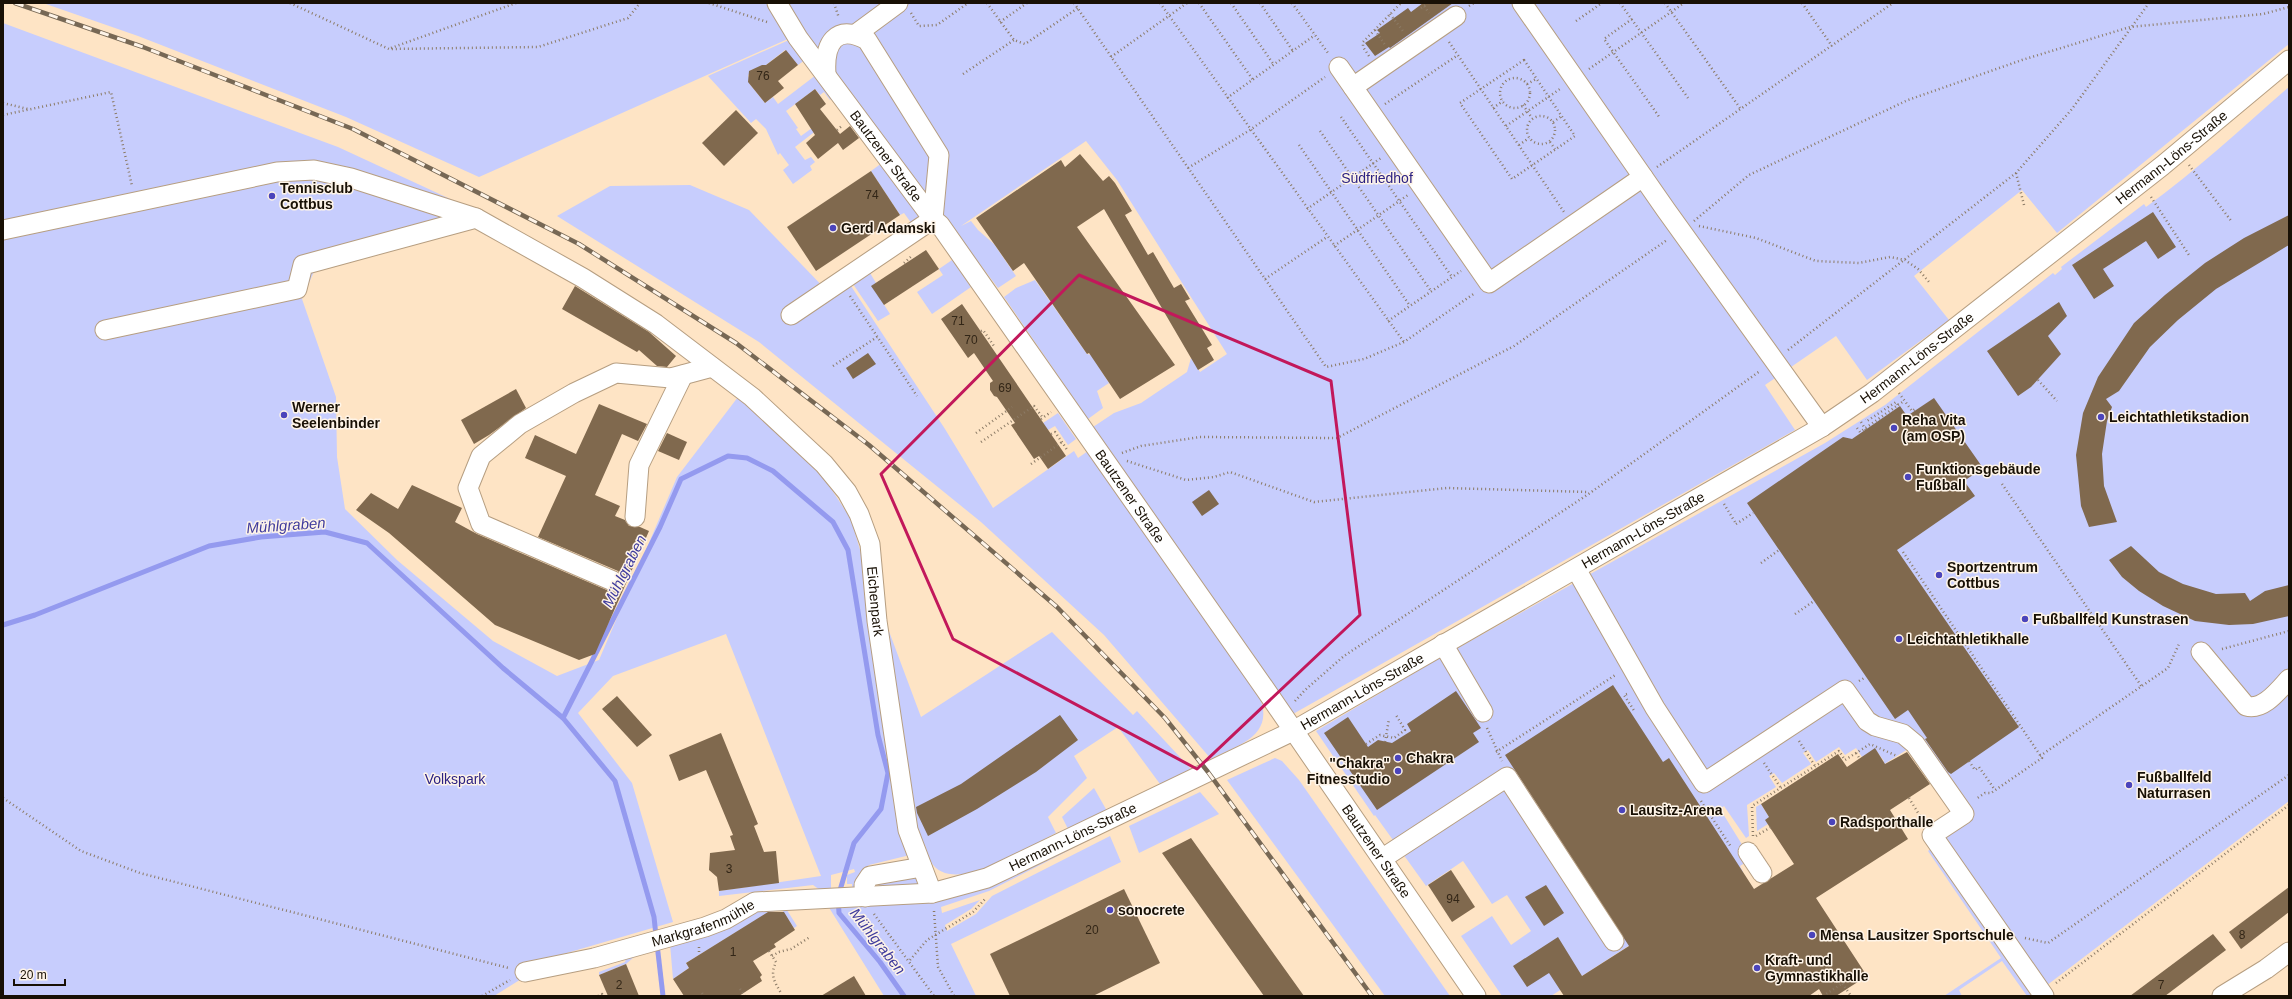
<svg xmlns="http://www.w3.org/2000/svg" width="2292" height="999" font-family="Arial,sans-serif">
	<rect width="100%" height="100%" fill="#fee4c5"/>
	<g fill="#c7cdfd">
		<path d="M43,3H768L790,38L479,177L346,117L138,36Z"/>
		<path d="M788,3H2289V44L2057,233L2022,190L1914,276L1949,320L1867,380L1836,336L1765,385L1795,430L1293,714L1093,427L1114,413L1141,403L1187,372L1191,358L1200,372L1227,354L1117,180L1086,141L961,226L971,221L978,230L994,244L1016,276L998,288L812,42Z"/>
		<path d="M3,23L338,147L474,210L316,267L302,299L336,397L337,457L345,509L397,560L493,641L557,676L599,660L677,477L738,397L822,475L851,519L865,567L921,717L1052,632L1133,715L1137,711L1192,770L1160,784L1118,727L1074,756L1087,778L1048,817L1056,833C1030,846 953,898 931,862C928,857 927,850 925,845L906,856L869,865L861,874L852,894V884H847V875L855,872L854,869L831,875V891L820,890L813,885L719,896V891L821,876L726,634L613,676L578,713L632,783L673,922L560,955L494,996H3Z"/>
		<path d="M789,40L805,60L798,65L785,50L766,65L751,70L748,76L752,81L749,83L765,103L773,97L778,104L816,75L833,97L830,100L824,92L820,95L815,89L786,111L798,128L796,129L801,136L823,120L826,123L795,147L805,160L811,157L815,162L810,166L812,170L793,184L783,170L789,165L780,153L778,155L766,129L756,119L751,123L708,76Z"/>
		<path d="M2289,87V801L2038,992L2040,996H2027L2002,961L1959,990L1962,996H1944L2001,958L1928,851L1962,823L1908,749L1867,775L1866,773L1884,761L1875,749L1862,757L1856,748L1845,755L1839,747L1816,762L1808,750L1803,753L1811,764L1782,783L1774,773L1769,776L1776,787L1747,805L1749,836L1746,838L1724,806L1720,809L1751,859L1740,866L1743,872L1551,996H1502L1461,936L1492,916L1511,945L1531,931L1507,895L1492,904L1463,861L1426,886L1375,815L1374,816L1316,731L1440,658L1825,443L1885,405L2053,273L2055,275L2062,269L2061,267L2144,204L2146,207C2196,171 2242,128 2289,87Z"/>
		<path d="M882,163L919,213L920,217L912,224L904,213L900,215L871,171Z"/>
		<path d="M690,185L749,210L831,295L849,283L945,429L993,508L1074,451L1078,458L1088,451L1265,698L1261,701C1273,737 1236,746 1211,759L1104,635L981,522L759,342L557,216L610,186Z"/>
		<path d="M952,260L971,287L932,314L917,292L943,275L939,269Z"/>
		<path d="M870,273L876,283L872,286L890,314L878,321L853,284Z"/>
		<path d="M1035,280L1087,354L1091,355L1109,383L1097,391L1103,408L1088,419L1004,297L1016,288Z"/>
		<path d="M1058,413L1076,439L1068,445L1055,426L1048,430L1043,423Z"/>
		<path d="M1275,758L1282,761L1299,780L1450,996H1385L1227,780Z"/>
		<path d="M1094,788L1107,811L1068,829L1062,817Z"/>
		<path d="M1200,792L1219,814L1217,815L1139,853L1129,826Z"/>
		<path d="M1761,804L1769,817L1768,824L1757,831L1756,807Z"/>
		<path d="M1109,830L989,891L941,907L942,913L980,900L971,909L945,925L947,931L976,914L992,896L1110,836L1121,862L951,944L976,996H884L828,906L939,901L987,885Z"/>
		<path d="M910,874L917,880V886L879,892V883Z"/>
		<path d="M763,907H785L797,926L794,928L782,910L769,912L686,963L689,968L673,979L670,944Z"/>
		<path d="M633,953L634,957L626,964L599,975V972L625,962L627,955Z"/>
	</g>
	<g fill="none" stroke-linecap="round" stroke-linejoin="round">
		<g stroke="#949aef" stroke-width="5">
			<path d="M3,625L35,615L209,546L261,537L325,532L367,543L503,668L563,718L615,781L654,917L656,936"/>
			<path d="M563,718L660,527L681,479L728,456L747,458L773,471L833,522L848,550L878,735L888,773L881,809L854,843L838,897L839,913L880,962L904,996"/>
			<path d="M657,944L663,996"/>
		</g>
	</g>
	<g fill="#80694e">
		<path d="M1423,3H1453L1390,48L1389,47L1375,56L1365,43L1380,33L1377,30L1408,8L1411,12Z"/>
		<path d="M786,50L798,65L778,81L784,88L765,103L748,82L749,71L762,65H766Z"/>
		<path d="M815,89L826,104L820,109L840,134L850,126L859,138L843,150L838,143L818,159L806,143L815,135L795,104Z"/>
		<path d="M736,110L758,133L724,166L702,143Z"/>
		<path d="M1080,154L1103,181L1109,176L1115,183L1132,211L1125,215L1148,255L1153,252L1174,288L1181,284L1190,299L1185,301L1212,345L1207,348L1214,360L1198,370L1104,209L1077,227L1175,365L1120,399L1089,353L1087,354L1024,263L1013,271L976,218L1061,160L1065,167Z"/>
		<path d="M871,171L900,215L816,271L787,227Z"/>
		<path d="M2153,212L2176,247L2158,259L2146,241L2103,269L2114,286L2094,299L2072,265Z"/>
		<path d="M2289,215V245L2216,289L2178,320L2150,347L2119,391L2106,399L2112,407L2107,421L2102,454L2104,486L2117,522L2089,527L2081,506L2076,455L2083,413L2098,377L2134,323L2165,295L2205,263L2244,238Z"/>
		<path d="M926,250L939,269L884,305L871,286Z"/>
		<path d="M575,286L649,332L676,356L667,367L657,366L639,350L637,352L562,309Z"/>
		<path d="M2059,302L2067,316L2048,336L2061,354L2031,387L2018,396L1987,351Z"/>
		<path d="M962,304L1066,456L1048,469L1039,456L1034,459L1011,425L1015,423L997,397L994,396L990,390V383L993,381L974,353L968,358L941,319Z"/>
		<path d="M868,353L876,364L853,379L846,368Z"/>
		<path d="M516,389L526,408L489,435L474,444L461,420Z"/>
		<path d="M1934,398L1983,468L1964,481L1975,496L1897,550L2019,727L1951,774L1948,772L1925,739L1927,738L1908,710L1895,719L1747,503L1843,437L1852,439L1900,406L1907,416Z"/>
		<path d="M599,404L647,424L638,441L622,434L595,495L620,506L615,516L625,520L629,526L640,527L649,531L595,654L579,660L495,625L389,533L356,510L371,493L398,509L412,485L462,508L455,522L477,534L609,591L619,590L624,580L618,571L538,537L566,476L525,458L535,435L576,454Z"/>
		<path d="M667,433L687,442L679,460L658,451Z"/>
		<path d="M1209,490L1219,504L1202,516L1192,502Z"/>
		<path d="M2131,546L2159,572L2183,584L2216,594L2245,593L2250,601L2265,591L2289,585V616L2253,624L2229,625L2195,621L2163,606L2139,591L2122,577L2109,560Z"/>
		<path d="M1613,685L1663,762L1669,758L1754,889L1794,864L1765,820L1769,817L1761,804L1838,754L1847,767L1875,748L1885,764L1907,752L1930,784L1890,810L1908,839L1816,898L1867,976L1836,996H1823L1819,989L1809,996H1564L1549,973L1527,987L1513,966L1558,937L1582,976L1629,946L1505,755Z"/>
		<path d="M1456,691L1481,728L1473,733L1479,742L1377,810L1324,733L1348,717L1368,747L1378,740L1392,743L1411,731L1407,724Z"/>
		<path d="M617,696L652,735L637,747L602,709Z"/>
		<path d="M1060,715L1078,740L1036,772L977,809L928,836L917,813L916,807L961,784Z"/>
		<path d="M721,733L758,824L754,826L764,852L776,851L779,883L719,891L717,877L709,870L710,853L735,850L730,836L733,835L706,770L679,781L669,755Z"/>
		<path d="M1191,838L1241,908L1304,996H1264L1162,853Z"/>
		<path d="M1451,870L1475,907L1452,922L1428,885Z"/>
		<path d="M1546,885L1564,913L1544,926L1525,897Z"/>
		<path d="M2289,887V912L2241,949L2229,932Z"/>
		<path d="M1124,889L1160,963L1093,996H1010L990,954Z"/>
		<path d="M768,912H784L795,930L774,944L776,947L753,961L762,975L760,977L762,981L739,996H684L673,979L689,968L686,963Z"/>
		<path d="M2213,934L2226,950L2165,996H2130Z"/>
		<path d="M626,964L639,996H608L599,975Z"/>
		<path d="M854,976L866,996H821Z"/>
	</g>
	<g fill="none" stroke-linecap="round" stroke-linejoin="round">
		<g stroke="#b69e81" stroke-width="21">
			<g id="minor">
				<path id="s1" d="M777,3L798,38L933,219L940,225L1265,689L1476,996"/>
				<path d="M1522,3L1666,210L1822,427"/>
				<path d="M856,34L898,3"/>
				<path d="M1339,67L1489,283L1643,177"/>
				<path d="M1353,87L1456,16"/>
				<path d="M3,230L277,172L314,170L351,178L476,218"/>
				<path d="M791,315L933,219L939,155L867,40C835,23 824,44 826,74"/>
				<path id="s2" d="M105,330L297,289L303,265L476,218L583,278L656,324L752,397L824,464L847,492L859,514L870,544L877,621L908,830L932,893"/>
				<path d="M635,517L639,465L683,375"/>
				<path d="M1576,569L1655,708L1704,783L1845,690L1867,721L1875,726L1903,734L1915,744L1964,814L1932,835L2044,996"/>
				<path d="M613,581L481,524L468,488L481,456L520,424L574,393L616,373L671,378L712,367"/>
				<path d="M1443,644L1483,712"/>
				<path d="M2201,652L2246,706C2263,711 2278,691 2289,679"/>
				<path d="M1748,852L1762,873"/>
				<path d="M1383,858L1507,777L1614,941"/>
				<path d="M865,897L864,885L870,876L922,867"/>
				<path id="s3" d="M525,972L594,958L705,927L726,919L755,902L932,893L987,878L1293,731L1822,427L1872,393L2162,166L2289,60"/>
				<path d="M2222,996L2266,969L2289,952"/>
			</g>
		</g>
		<g stroke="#8c7b66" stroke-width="2.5" stroke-dasharray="1 3" stroke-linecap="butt">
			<path d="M290,3L389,49L538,47L628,18L640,3"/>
			<path d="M709,3L767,22"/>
			<path d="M834,3L839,18"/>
			<path d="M987,3L1014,40L1025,44L1078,8"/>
			<path d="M1074,3L1326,367L1364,359L1404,342L1475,293"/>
			<path d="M1160,3L1404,342"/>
			<path d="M1199,3L1253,80"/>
			<path d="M1231,3L1274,65"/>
			<path d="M1260,3L1293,51"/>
			<path d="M1292,3L1328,53"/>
			<path d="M1422,3L1429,13"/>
			<path d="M1620,3L1688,98"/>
			<path d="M1665,3L1740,108"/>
			<path d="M1802,3L1832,46"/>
			<path d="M1469,6L1474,3"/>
			<path d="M1421,8L1428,3"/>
			<path d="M911,13L919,26L937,25L968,3"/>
			<path d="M1390,14L1403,31"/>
			<path d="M1632,19L1604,39L1660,118"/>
			<path d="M1576,21L1602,3"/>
			<path d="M1000,22L1027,3"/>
			<path d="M1375,30L1385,45"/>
			<path d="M1449,42L1564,212"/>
			<path d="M391,48L516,3"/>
			<path d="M1369,56L1363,47V42L1401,3"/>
			<path d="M1111,57L1187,3"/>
			<path d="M1524,60L1575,136L1512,179L1460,103Z"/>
			<path d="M1589,69L1684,3"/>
			<path d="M963,74L1014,40"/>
			<circle cx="1515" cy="93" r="15"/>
			<path d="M1527,84L1536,79"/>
			<path d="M1227,98L1315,35"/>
			<path d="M3,103L28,109"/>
			<path d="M1385,104L1458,55"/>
			<path d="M1523,105L1532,118"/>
			<path d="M1493,108L1503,101"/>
			<path d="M3,115L111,92L132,186"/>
			<circle cx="1541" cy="130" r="14"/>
			<path d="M1341,117L1452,277"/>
			<path d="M1553,122L1562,116"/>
			<path d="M1506,126L1560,89"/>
			<path d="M837,130L843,125"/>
			<path d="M1320,131L1431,291"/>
			<path d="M1550,142L1555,149"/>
			<path d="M1299,145L1410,306"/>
			<path d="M1519,145L1529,138"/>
			<path d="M2189,165L2232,222"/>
			<path d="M1657,167L1893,3"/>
			<path d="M1188,168L1250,130L1325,77"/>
			<path d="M2016,173L2024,205"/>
			<path d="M2151,197L2189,255"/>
			<path d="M1307,209L1381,158"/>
			<path d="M1694,221L1749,175L1908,100L2022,60L2130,27L2263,14L2289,7"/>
			<path d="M1699,226L1756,238L1816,261L1859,263L1890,257L1905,260L1918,269L1929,282"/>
			<path d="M1334,246L1408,195"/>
			<path d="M904,263L913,255"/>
			<path d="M1265,279L1327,237"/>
			<path d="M850,296L917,396"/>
			<path d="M1388,321L1461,271"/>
			<path d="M981,331L983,330L994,346"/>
			<path d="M1788,350L2016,173L2072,109L2149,3"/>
			<path d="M833,366L877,337"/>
			<path d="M2038,380L2057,401"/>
			<path d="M1899,393L1912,411L1915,409L1916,411"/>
			<path d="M1898,405L1904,401"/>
			<path d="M1041,419L1051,412"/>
			<path d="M1861,422L1866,430"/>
			<path d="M1857,428L1860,432L1898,405L1896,402L1867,421L1866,419"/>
			<path d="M976,433L1012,407"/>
			<path d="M1051,434L1055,432L1068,451"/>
			<path d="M981,442L1034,406L1043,418"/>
			<path d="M1122,453L1141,446L1200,437L1337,438L1514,346L1667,240"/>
			<path d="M1127,461L1186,480L1214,477L1230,472L1314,502L1447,488L1588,492"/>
			<path d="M1031,464L1062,442"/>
			<path d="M2002,484L2142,687"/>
			<path d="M1724,504L1735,522"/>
			<path d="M1736,524L1753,513"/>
			<path d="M1903,552L2042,758L1991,793H1985L1976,799"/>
			<path d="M1761,563L1779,550"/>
			<path d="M1795,614L1814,601"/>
			<path d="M2222,649L2289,631"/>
			<path d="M1859,681L1866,677"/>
			<path d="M1627,694L1624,695L1635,712"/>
			<path d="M1295,701L1305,690L1344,656L1590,493L1760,371"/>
			<path d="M1487,728L1502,761"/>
			<path d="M1799,741L1815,766"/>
			<path d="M1385,742L1389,719"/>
			<path d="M1366,744L1380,735L1394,738L1405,730L1396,715"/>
			<path d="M1496,752L1617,674"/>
			<path d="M1856,753L1860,759"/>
			<path d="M2040,756L2168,668L2179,644"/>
			<path d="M1969,761L1975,770L1979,767L1995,790"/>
			<path d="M1764,763L1781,788"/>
			<path d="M3,798L81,851L140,873L509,968"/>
			<path d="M1909,798L1923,821"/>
			<path d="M1701,801L1731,847"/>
			<path d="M1753,836L1752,806L1839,751L1845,760L1870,744L1897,756"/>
			<path d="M1756,836L1771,827"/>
			<path d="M934,911L938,967L954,996"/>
			<path d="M874,914L934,996"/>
			<path d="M2025,938L2048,943L2289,775"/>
			<path d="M699,947V955"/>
			<path d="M769,951L776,962C770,975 774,981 781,993"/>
			<path d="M772,956L779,952L791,949L810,937"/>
			<path d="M910,960L927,940L973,912L986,898"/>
			<path d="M1838,977L1851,996"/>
			<path d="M2056,983L2289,805"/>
			<path d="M740,989L745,996"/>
			<path d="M702,993L704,996"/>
			<path d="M1544,995V996"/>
			<path d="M482,996L510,980"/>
			<path d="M598,996L602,994L603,996"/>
			<path d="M1818,996H1819"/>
			<path d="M1823,996L1863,970"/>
		</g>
		<use href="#minor" stroke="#fff" stroke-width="19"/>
		<g stroke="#776855" stroke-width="4.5">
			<path id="rail" d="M15,3L143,47L353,129L579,244L736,343L869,445L1057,607L1165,718L1208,772L1372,996"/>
		</g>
		<use href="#rail" stroke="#fef4e8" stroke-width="3" stroke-dasharray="9" stroke-linecap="butt"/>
	</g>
	<path fill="none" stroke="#c2185b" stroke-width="3" stroke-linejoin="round" d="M1079,275L1331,381L1360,615L1197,769L953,639L881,474Z"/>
	<g fill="#4b44bb" stroke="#fef4e8" stroke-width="1.5">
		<circle cx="272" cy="196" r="4"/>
		<circle cx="833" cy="228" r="4"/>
		<circle cx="284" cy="415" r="4"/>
		<circle cx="2101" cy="417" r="4"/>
		<circle cx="1894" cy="428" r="4"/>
		<circle cx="1908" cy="477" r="4"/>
		<circle cx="1939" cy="575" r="4"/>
		<circle cx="2025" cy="619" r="4"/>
		<circle cx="1899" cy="639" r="4"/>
		<circle cx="1398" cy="758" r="4"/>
		<circle cx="1398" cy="771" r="4"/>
		<circle cx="2129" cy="785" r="4"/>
		<circle cx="1622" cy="810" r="4"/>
		<circle cx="1832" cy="822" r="4"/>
		<circle cx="1110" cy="910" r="4"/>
		<circle cx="1812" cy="935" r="4"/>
		<circle cx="1757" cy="968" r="4"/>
	</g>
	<g text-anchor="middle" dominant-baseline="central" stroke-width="3" stroke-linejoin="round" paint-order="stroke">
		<g font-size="12" fill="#322617">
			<text x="763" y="76">76</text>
			<text x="872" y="195">74</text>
			<text x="958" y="321">71</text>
			<text x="971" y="340">70</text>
			<text x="1005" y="388">69</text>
			<text x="729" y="869">3</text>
			<text x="1453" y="899">94</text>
			<text x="1092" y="930">20</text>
			<text x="2242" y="935">8</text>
			<text x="733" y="952">1</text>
			<text x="619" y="985">2</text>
			<text x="2161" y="985">7</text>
		</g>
		<g font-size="14" fill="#181005" stroke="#fef4e8">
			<text stroke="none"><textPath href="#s1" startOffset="188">Bautzener Straße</textPath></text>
			<text stroke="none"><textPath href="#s3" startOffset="1867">Hermann-Löns-Straße</textPath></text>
			<text stroke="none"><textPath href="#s3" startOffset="1543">Hermann-Löns-Straße</textPath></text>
			<text stroke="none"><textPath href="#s1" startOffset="607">Bautzener Straße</textPath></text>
			<text stroke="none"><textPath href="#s3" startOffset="1219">Hermann-Löns-Straße</textPath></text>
			<text stroke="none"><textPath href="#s2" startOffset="979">Eichenpark</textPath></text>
			<text stroke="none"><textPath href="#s3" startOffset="895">Hermann-Löns-Straße</textPath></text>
			<text stroke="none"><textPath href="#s3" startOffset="571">Hermann-Löns-Straße</textPath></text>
			<text stroke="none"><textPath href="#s1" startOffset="1039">Bautzener Straße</textPath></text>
			<text stroke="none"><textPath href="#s3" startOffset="185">Markgrafenmühle</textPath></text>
		</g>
		<g font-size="14" fill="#2c2182" stroke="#fef4e8">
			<text x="1377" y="178">Südfriedhof</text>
			<text x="455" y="779">Volkspark</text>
		</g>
		<g font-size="14" font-weight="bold" fill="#181005" stroke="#fef4e8" text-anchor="start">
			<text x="280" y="188">Tennisclub<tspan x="280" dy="16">Cottbus</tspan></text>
			<text x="841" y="228">Gerd Adamski</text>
			<text x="292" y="407">Werner<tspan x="292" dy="16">Seelenbinder</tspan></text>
			<text x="2109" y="417">Leichtathletikstadion</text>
			<text x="1902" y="420">Reha Vita<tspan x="1902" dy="16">(am OSP)</tspan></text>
			<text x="1916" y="469">Funktionsgebäude<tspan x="1916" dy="16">Fußball</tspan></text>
			<text x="1947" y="567">Sportzentrum<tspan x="1947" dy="16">Cottbus</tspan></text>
			<text x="2033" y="619">Fußballfeld Kunstrasen</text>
			<text x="1907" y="639">Leichtathletikhalle</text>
			<text x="1406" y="758">Chakra</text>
			<text x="1390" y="763" text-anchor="end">"Chakra"<tspan x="1390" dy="16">Fitnesstudio</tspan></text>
			<text x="2137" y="777">Fußballfeld<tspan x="2137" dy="16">Naturrasen</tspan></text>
			<text x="1630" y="810">Lausitz-Arena</text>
			<text x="1840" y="822">Radsporthalle</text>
			<text x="1118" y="910">sonocrete</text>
			<text x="1820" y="935">Mensa Lausitzer Sportschule</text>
			<text x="1765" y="960">Kraft- und<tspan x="1765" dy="16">Gymnastikhalle</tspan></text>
		</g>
		<g font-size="15" font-style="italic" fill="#3f3b9d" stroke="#fef4e8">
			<text transform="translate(286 525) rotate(-4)">Mühlgraben</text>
			<text transform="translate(624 571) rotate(-63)">Mühlgraben</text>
			<text transform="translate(878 941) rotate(52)">Mühlgraben</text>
		</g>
	</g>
	<rect width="2292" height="999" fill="none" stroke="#181005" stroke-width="8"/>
	<path d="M14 979v6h51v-6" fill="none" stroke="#181005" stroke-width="2"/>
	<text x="20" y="979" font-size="12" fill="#181005" stroke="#fef4e8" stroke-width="3" paint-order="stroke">20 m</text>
</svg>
